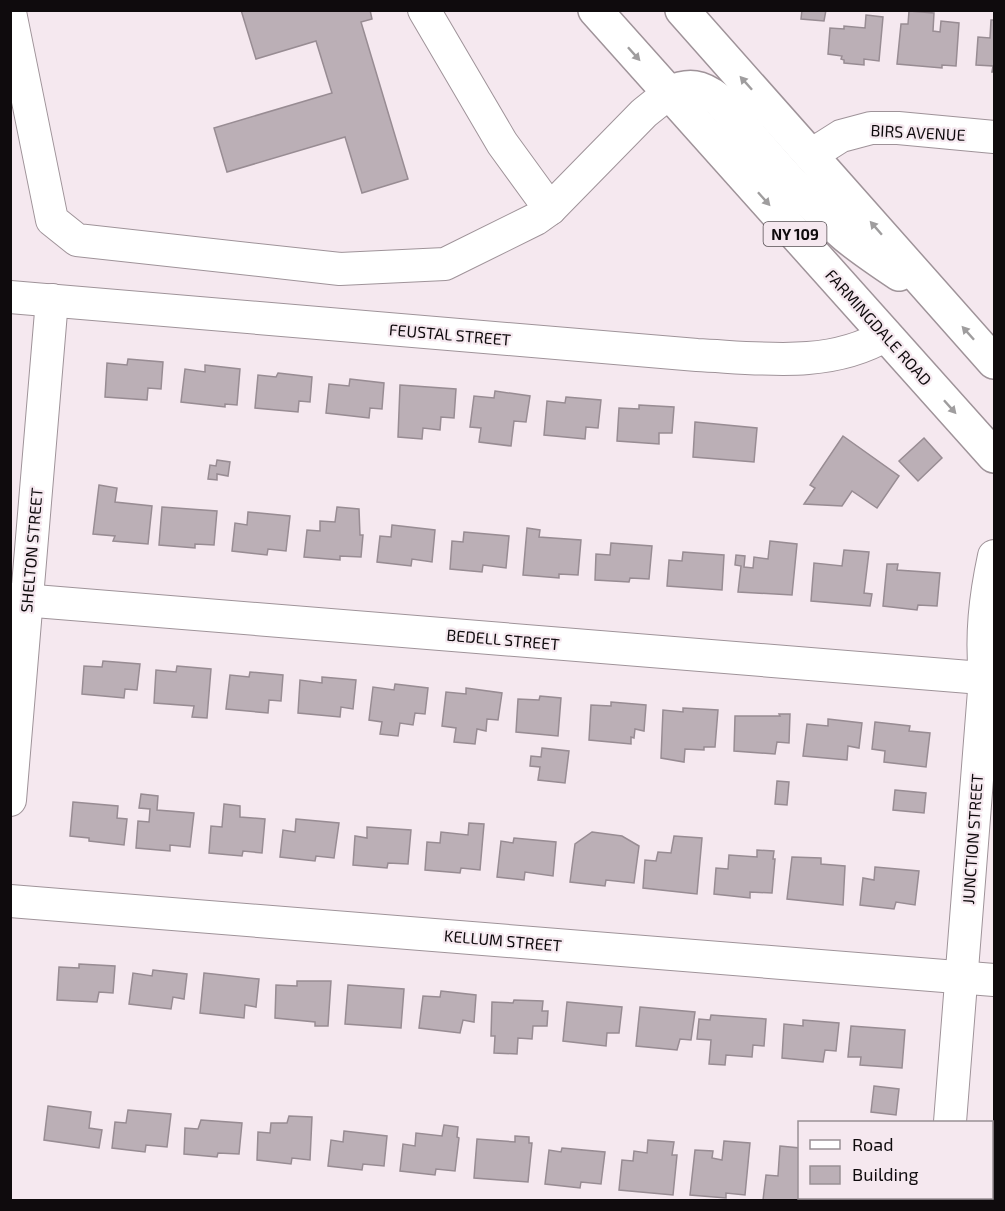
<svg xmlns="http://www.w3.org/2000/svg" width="1005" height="1211" font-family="'Exo 2',sans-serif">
	<rect width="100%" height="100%" fill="#f5e8ef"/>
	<g fill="#bbafb6" stroke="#988c93" stroke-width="1.5">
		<path d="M241,10H370L372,19L361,22L408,179L362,193L345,137L227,172L214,128L332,93L316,41L256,59Z"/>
		<path d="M802,10H826L824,21L801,19Z"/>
		<path d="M909,11L934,13L933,31L940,32L941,21L959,23L956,66L942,65V68L897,64L901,24H908Z"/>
		<path d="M866,15L883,17L879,61L864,59V65L844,63V60L841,59L842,56L828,54L830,28L844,29V26L865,28Z"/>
		<path d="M991,20H994V72H992L993,66L976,65L978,37L990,38Z"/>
		<path d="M128,359L163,362L161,389L148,388L147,400L105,397L107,363L127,365Z"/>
		<path d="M205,365L240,369L237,405L225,404V407L181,402L185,369L205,372Z"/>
		<path d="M278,373L312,377L310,402L299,401L298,412L255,408L258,375L276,377Z"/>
		<path d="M350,379L384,383L382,409L370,408L369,418L326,413L329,384L349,386Z"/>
		<path d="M400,385L456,389L454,418L441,417L440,430L423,428L422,439L398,437Z"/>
		<path d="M495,391L530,396L526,422L514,421L511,446L479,442L481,428L470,427L474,396L494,398Z"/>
		<path d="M566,397L601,400L598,428L586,427L585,439L544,435L547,401L565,403Z"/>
		<path d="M639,405L674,407L672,433H659V444L617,441L619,408L639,409Z"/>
		<path d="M695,422L757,428L754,462L693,457Z"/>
		<path d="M843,436L899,476L877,508L852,491L842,506L804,504L815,488L810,485Z"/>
		<path d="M924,438L942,458L918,481L899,461Z"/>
		<path d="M217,460L230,462L228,476L217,474V480L208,479L210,465L216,466Z"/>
		<path d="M99,485L117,488L115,502L152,506L148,544L113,541L115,536L93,534Z"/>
		<path d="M162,507L217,511L214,545L195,544V548L159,545Z"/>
		<path d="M337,507L359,509L360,535H363L361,557L340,556V560L304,557L307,530L320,531V521L335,522Z"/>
		<path d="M248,512L290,516L286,551L268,549L267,555L232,551L235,523L247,525Z"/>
		<path d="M392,525L435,530L432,562L412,559L411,566L377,562L380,536L391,537Z"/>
		<path d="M527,528L540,530L539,537L581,540L578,575L559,574V578L523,575Z"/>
		<path d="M464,532L509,536L506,568L483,565L482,572L450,569L452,541L463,542Z"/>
		<path d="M770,541L797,544L792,595L738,592L741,566L735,565L736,555L745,556L744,567L753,568L754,557L768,559Z"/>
		<path d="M611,543L652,546L649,579L630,578L629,582L595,580L596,554L610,555Z"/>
		<path d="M844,550L869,552L864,593L872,594L870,606L811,601L814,563L842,566Z"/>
		<path d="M683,552L724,555L722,590L667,586L669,560L682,561Z"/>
		<path d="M887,564H898L897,570L940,573L937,606L918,605L917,610L883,606Z"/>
		<path d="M103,661L140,664L137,690L125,689L124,698L82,694L84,666L102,667Z"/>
		<path d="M177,666L211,669L207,718L192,717L194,706L154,703L156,670L176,672Z"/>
		<path d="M250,672L283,675L281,701L269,700L268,713L226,709L230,675L249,677Z"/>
		<path d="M322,677L356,680L353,709L341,707L340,717L298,713L300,680L322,683Z"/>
		<path d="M395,684L428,688L425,714L415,713L413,725L400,723L398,736L380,734L382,722L369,720L373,687L394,690Z"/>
		<path d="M466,688L502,693L498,720L487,719L486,731L477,729L475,744L454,742L456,728L442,726L446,692L466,694Z"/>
		<path d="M540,696L561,698L558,736L516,732L518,699L539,700Z"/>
		<path d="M611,702L646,705L644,731L635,729L634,738L631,737V744L589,740L591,705L611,706Z"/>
		<path d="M683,708L718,710L715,747H704V750L685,749L684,762L661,758L663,710L683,712Z"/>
		<path d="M779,714H790L789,743L777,742L775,754L734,751L735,716H780Z"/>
		<path d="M828,719L862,723L859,748L848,746L847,760L803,756L807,724L828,726Z"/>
		<path d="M875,722L910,726L909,731L930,733L926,767L884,762L885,751L872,749Z"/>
		<path d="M542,748L569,751L565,783L538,780L540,767L530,766L531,756L541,757Z"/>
		<path d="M777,781L789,782L787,805L775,804Z"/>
		<path d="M895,790L926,793L924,813L893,810Z"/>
		<path d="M141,794L158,796L157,810L194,813L190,847L170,845V851L136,848L138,821L149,822L150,809L139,808Z"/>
		<path d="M73,802L118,806L117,818L127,819L124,845L89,841V838L70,836Z"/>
		<path d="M224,804L240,806V817L265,819L262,853L243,851L242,856L209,853L211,826L222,827Z"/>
		<path d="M296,819L339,823L334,858L316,856L315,861L280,857L283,830L295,832Z"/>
		<path d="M469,823L484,824L480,870L461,868L460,873L425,870L427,842L440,843L441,832L468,835Z"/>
		<path d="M367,827L411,830L408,864L388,863L387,868L353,865L355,836L367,838Z"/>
		<path d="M592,832L622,836L639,846L634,883L606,880L605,886L570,882L575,844Z"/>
		<path d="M674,836L702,838L697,894L643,888L645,860L656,861L658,852L671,853Z"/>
		<path d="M514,838L556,842L553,876L525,872L524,880L497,877L501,841L513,843Z"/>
		<path d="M757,850L774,851L773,859H775L772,893L750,892V898L714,894L716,868L728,869L729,855L757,857Z"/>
		<path d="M792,857L821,858V864L845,866L843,905L787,899Z"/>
		<path d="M875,867L919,871L915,905L896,902L894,909L860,905L863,878L874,880Z"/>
		<path d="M79,964L115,966L113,993L99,992L97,1002L57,1000L59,967L79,968Z"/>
		<path d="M153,970L187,974L184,999L173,997L171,1009L129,1004L133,973L152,976Z"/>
		<path d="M204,973L259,979L256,1007L245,1005L244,1018L200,1013Z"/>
		<path d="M297,981H331L328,1026H315V1022L275,1018L276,985L297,986Z"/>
		<path d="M348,985L404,989L401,1028L345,1024Z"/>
		<path d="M441,991L476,995L474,1022L463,1020L460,1033L419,1028L423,996L440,997Z"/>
		<path d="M514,1000L543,1001L542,1011H548L547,1026H533L532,1039L518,1038L517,1054L494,1053L495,1036H491L492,1002L513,1003Z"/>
		<path d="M567,1002L622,1007L619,1033H607L606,1046L563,1041Z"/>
		<path d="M640,1007L695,1012L691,1040L680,1039L677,1050L636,1046Z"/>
		<path d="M711,1015L766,1019L764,1046L753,1045L752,1057L726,1055L725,1065L709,1064L711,1040L697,1039L699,1019L710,1020Z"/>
		<path d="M803,1020L839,1023L836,1051L825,1050L823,1062L782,1058L784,1024L803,1026Z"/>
		<path d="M851,1026L905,1030L902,1068L860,1065L861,1057H848Z"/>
		<path d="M874,1086L899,1089L896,1115L871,1112Z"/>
		<path d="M48,1106L91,1112L89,1128L102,1130L99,1148L44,1140Z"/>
		<path d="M128,1110L171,1114L167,1147L146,1145L145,1152L112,1148L115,1122L126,1123Z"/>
		<path d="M289,1116L312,1117L310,1160L292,1158L291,1164L257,1160L258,1132L270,1133L271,1123H287Z"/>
		<path d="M201,1120L242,1123L239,1154L218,1153L217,1157L184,1154L185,1128L198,1129Z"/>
		<path d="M444,1125L458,1127L457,1137L459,1138L455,1171L436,1169L435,1175L400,1171L403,1144L415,1146L416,1133L442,1136Z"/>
		<path d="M344,1131L387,1136L384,1166L363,1164L362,1170L328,1166L331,1140L343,1142Z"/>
		<path d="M515,1136L529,1137V1143H532L528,1182L474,1178L477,1139L515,1142Z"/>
		<path d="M648,1140L674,1142L672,1155H677L673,1195L619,1190L622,1160L633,1161L634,1151L647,1153Z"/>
		<path d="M724,1141L750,1143L745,1195L726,1193V1198L690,1195L695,1150L713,1151L712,1158L722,1160Z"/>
		<path d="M780,1146L800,1148V1198H818V1200L798,1199V1200H763L766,1175L778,1176Z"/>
		<path d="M562,1148L605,1152L601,1184L581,1182L580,1188L545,1184L549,1150L561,1152Z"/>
		<path d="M837,1198H893L892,1200H837Z"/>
	</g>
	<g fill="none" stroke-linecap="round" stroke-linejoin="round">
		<g stroke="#9f9399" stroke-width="34">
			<g id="minor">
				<path d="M424,10L502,143L550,209"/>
				<path d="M10,12L52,220L77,240L340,269L445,264L536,219L550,209L644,113L669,93"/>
				<path d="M811,155L841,136L871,128H898L994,137"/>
				<path d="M10,297L697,355C760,358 829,369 886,335"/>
				<path d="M10,599L994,679"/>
				<path d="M10,800L52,300"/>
				<path d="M10,901L994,980"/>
				<path d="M950,1122L985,678C981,635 985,598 994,556"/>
				<path d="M945,1200V1198"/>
			</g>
		</g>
		<g stroke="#9f9399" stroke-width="36">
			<g id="major">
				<path d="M595,10L994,456"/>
				<path d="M682,10L994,362"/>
				<path d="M669,93C689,84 701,86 719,100C760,146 799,196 846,236C863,250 881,262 899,274"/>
			</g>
		</g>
		<use href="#minor" stroke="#fff" stroke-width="32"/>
		<use href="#major" stroke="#fff" stroke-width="33"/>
	</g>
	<defs><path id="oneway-solid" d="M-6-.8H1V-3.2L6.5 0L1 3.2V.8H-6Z" transform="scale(1.5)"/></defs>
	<g fill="#9f9d9e">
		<use href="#oneway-solid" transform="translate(634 54) rotate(48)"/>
		<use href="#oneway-solid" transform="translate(746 83) rotate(-132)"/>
		<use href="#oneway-solid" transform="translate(764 199) rotate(48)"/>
		<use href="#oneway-solid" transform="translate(876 228) rotate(-131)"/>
		<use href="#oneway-solid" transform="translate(968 333) rotate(-132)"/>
		<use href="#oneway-solid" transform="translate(950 407) rotate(48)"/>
	</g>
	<g text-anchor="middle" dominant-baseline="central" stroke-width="4.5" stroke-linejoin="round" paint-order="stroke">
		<rect fill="#f5e8ef" stroke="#544d51" stroke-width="1.5" x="763.5" y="222" width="63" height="24" rx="4.5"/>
		<g font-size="15" font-weight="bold" fill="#0f0b0d">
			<text x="795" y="234">NY 109</text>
		</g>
		<g font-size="16" fill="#0f0b0d" stroke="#f5e8ef">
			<text transform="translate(918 132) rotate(3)">BIRS AVENUE</text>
			<text transform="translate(879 327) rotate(48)">FARMINGDALE ROAD</text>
			<text transform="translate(450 334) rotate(5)">FEUSTAL STREET</text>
			<text transform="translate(31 550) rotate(-85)">SHELTON STREET</text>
			<text transform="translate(503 639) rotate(5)">BEDELL STREET</text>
			<text transform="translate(972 839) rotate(-86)">JUNCTION STREET</text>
			<text transform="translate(503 940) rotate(5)">KELLUM STREET</text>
		</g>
	</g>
	<rect width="1005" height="1211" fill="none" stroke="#0f0b0d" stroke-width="24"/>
	<rect x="798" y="1121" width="195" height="78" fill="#f5e8ef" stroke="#999095" stroke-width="1.5"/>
	<rect x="810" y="1140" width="30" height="9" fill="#ffffff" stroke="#999095" stroke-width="1.5"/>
	<text x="852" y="1151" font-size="18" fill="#0f0b0d">Road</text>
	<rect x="810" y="1166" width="30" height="18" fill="#bbafb6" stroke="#999095" stroke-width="1.5"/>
	<text x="852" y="1181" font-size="18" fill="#0f0b0d">Building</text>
</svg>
